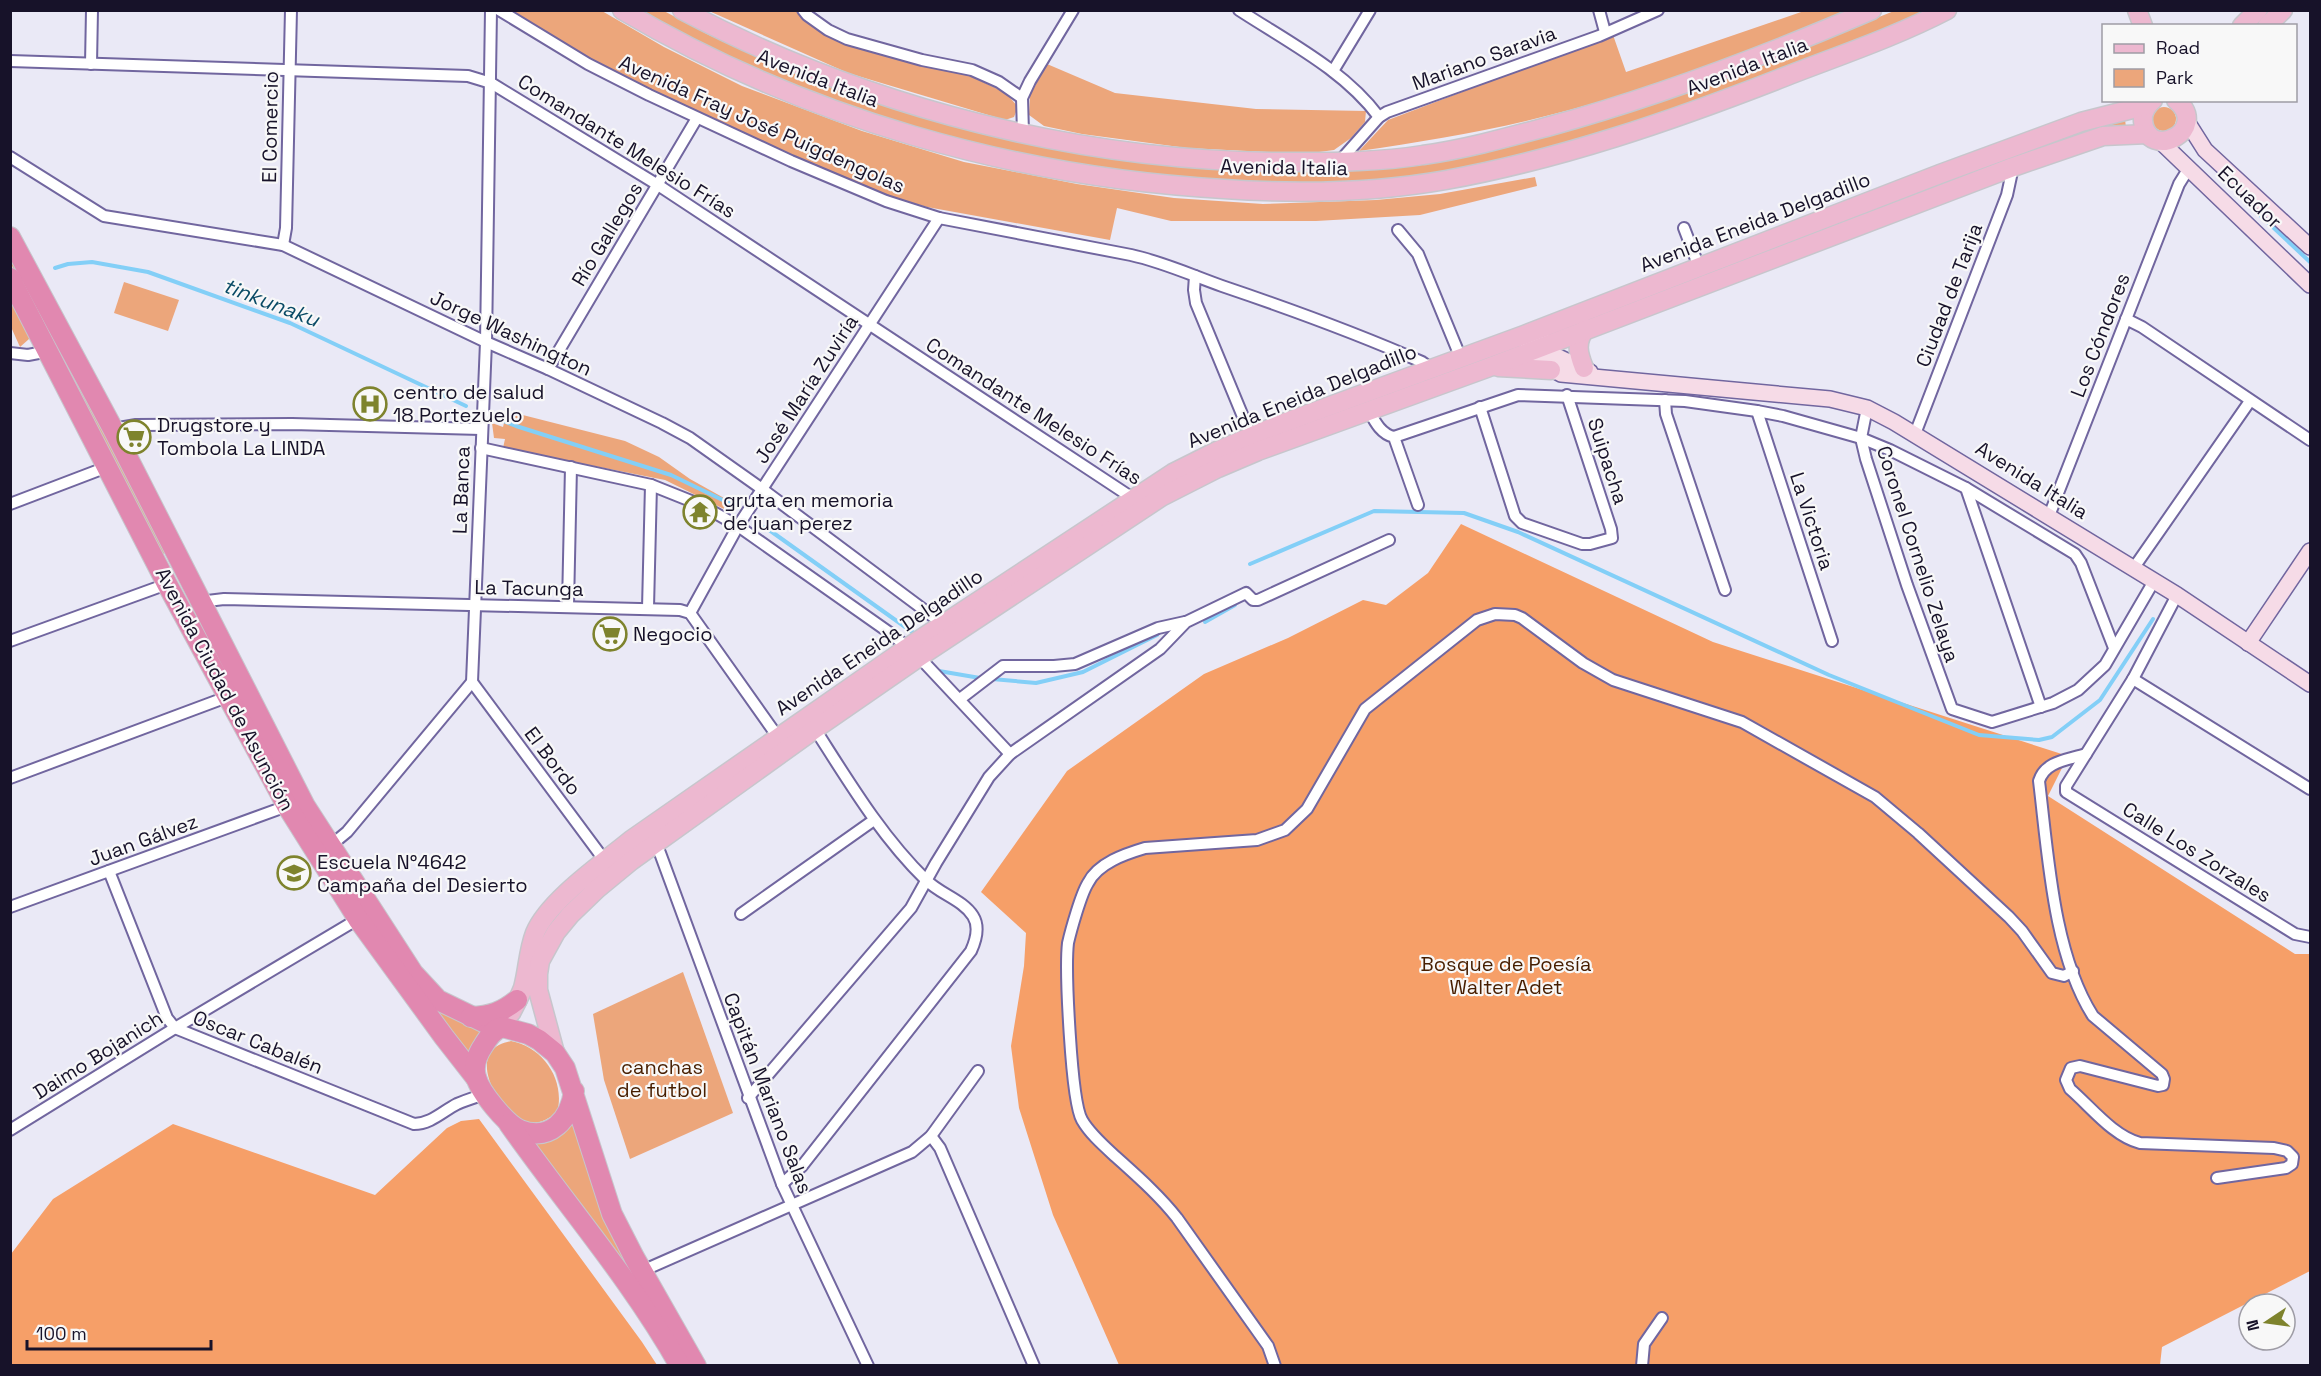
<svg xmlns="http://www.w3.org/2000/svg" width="2321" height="1376" font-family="'Space Grotesk',sans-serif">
	<rect width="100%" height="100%" fill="#eae9f6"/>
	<g fill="#eca67b">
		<path d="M508,11H602L664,47L742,86L862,131L964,162L1077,184L1174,198L1263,204L1376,200L1440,194L1535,177L1537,186L1420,215L1316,221H1171L1117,208L1110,240L927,207L875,192L737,130L585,58Z"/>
		<path d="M635,11H664L709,35L809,78L935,118L1056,148L1383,167L1791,52L1894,11H1933L1646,123L1485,167L1337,186L1247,184L1146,176L1030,158L948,140L772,79Z"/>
		<path d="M709,11H798L880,53L970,76L1006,93L1018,107L1014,117L1005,120L848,73Z"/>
		<path d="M1804,11H1848C1748,54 1644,92 1538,118C1479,133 1419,142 1359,151L1388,120L1613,35L1626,72Z"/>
		<path d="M1047,64L1115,93L1256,109L1366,111L1365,122L1351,138L1334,150L1304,154L1187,148L1082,134L1044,126L1029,115L1030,95Z"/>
		<circle cx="2164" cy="119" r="12"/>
		<path d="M2125,119L2126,128L1615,313L1622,304L2083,131Z"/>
		<path d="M10,248L166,553L162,554L11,264Z"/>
		<path d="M124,282L179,300L168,331L114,313Z"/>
		<path d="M10,295L29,330V339L20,347L11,327Z"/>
		<path d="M507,411L625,441L659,457L690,479L733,503L728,511L665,480L503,448L505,439L494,438L492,423L503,427Z"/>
		<path d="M683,972L733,1113L630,1159L604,1080L593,1014Z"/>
		<path d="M410,973L485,1024L472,1053H466Z"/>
		<path d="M511,1041C543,1047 566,1080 557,1113C549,1118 542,1123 531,1123C507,1121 477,1075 490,1053C495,1045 503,1043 511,1041Z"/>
		<path d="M575,1117L667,1326C624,1260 578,1198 527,1137Z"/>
	</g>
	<g fill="#f69f68">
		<path d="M1461,524L1713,642L2068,756L2048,796L2295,954H2310V1271L2162,1347L2160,1365H1119L1053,1215L1019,1108L1011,1046L1024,966L1026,933L981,892L1067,771L1204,674L1288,638L1363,600L1386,605L1428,573Z"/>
		<path d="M479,1119L642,1342L657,1365H11V1254L53,1199L173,1124L375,1195L447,1128L461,1121Z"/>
	</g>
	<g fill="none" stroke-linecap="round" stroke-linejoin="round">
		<g stroke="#83cff7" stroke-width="4">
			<path d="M2245,201L2310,262"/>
			<path d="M55,268L68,264L92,262L148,272L290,323L466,406"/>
			<path d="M491,416L516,426L671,475L735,506"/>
			<path d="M765,527L915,634"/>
			<path d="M1250,564L1374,511L1464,513L1518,532L1829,675L1979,735L2039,740L2052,737L2100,700L2153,619"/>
			<path d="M1205,622L1235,605"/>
			<path d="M939,671L980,678"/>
			<path d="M992,679L1036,683L1083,672L1157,635"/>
		</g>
		<g stroke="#71669f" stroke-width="14">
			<g id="street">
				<path d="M499,10L588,64L649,95L791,161L886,201L939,218L1131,255C1163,262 1191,275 1222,286C1290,309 1356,333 1422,362L1432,369"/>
				<path d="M803,10L807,15L828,30L847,39L922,60L972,70L999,82L1022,98"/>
				<path d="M1239,10C1288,42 1344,70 1379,117"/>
				<path d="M1599,10L1605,32"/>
				<path d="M10,61L468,76L491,83L658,185L1137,501"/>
				<path d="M91,64L92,10"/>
				<path d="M1333,71L1370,10"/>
				<path d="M1023,133L1022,98L1030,81L1073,10"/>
				<path d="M10,157L104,216L283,245L486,342L548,369L662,423L690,438L762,489L947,627"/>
				<path d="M1339,162L1379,117L1387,112L1599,36L1658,10"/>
				<path d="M1684,228L1699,267"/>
				<path d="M1398,230L1418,254L1462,361"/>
				<path d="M283,245L286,228L291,10"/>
				<path d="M1195,276L1194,290L1196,303L1251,436"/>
				<path d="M2126,319L2142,327L2310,440"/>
				<path d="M10,353L28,355L49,351"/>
				<path d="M548,369L697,118"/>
				<path d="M1665,400L1666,414L1725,590"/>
				<path d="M1480,407L1515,516L1522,523L1582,544H1590L1612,538L1611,529L1567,395"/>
				<path d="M1867,408L1861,438L1866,459L1907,585L1952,709L1992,722L2053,703L2078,690L2105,665L2154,581"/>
				<path d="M1369,411C1375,422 1381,434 1394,437L1418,505"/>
				<path d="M1757,411L1832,641"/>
				<path d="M113,429L136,425L292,424L481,429"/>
				<path d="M1915,434L2007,195L2013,167"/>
				<path d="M1394,437L1518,395L1685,401L1757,411L1783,416L1861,438L1890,450L1966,488L2075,554L2081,563L2114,648"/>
				<path d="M481,448L651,485L701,505L738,526L890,633L919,657L1010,754"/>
				<path d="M1966,488L2041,707"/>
				<path d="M10,504L107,467"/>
				<path d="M2049,516L2179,184L2189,168"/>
				<path d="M2133,569L2250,401"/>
				<path d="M2177,595L2133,679L2066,786V792L2295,934L2310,937"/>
				<path d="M199,602L224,599L680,610L690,613L780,740"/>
				<path d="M568,606L571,467"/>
				<path d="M648,608L651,485"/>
				<path d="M690,613L738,526L939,218"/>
				<path d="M10,641L167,584"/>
				<path d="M2133,679L2310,789"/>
				<path d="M472,682L605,861"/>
				<path d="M960,699L1003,666H1054L1075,664L1158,628L1185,622"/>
				<path d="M2086,754C2068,760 2045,761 2039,781C2048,854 2053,953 2093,1016L2162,1074L2164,1079L2163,1085L2158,1086L2080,1066L2071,1068L2066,1080L2070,1089C2091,1107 2113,1136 2140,1143L2274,1148L2287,1151L2293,1157L2292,1164L2286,1168L2217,1178"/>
				<path d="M10,778L227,697"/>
				<path d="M652,839L660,853L782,1184L868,1366"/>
				<path d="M330,846L347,832L472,682L486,342L491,10"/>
				<path d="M109,871L167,1018L175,1028L414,1124C431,1124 443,1111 457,1104C466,1100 476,1097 485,1094"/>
				<path d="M10,907L287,806"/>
				<path d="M741,914L874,820"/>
				<path d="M748,1098L911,908L936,863L989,777L1010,754L1160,649L1186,622L1246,593L1253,600H1258L1389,540"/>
				<path d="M10,1130L175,1028L358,919"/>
				<path d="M931,1136L940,1148L1034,1366"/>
				<path d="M782,1184L802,1166L971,951C976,940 980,927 973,916C963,900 940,894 926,880C881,836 849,782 815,729"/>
				<path d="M642,1271L912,1152L931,1136L978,1071"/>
				<path d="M1275,1366L1268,1346L1177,1218C1159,1195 1137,1176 1116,1157C1104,1146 1090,1134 1082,1120C1071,1101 1065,969 1068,943C1071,930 1081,894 1088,883C1098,863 1125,854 1145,848L1257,840L1285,830L1307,809L1365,709L1477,620L1495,614L1515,615L1522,618L1583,663L1613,680L1742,722L1875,797L1918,833L2009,917L2022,931L2052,973L2064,976L2073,971"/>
				<path d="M1642,1366L1644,1344L1662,1318"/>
			</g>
		</g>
		<g stroke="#71669f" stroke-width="18">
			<g id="secondary">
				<path d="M2186,120L2205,150L2310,247"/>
				<path d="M2159,140L2310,285"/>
				<path d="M1540,337L1554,355L1590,372"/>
				<path d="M1527,341C1535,356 1546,367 1561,374L1830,399L1867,408L1894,422L2177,595L2310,684"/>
				<path d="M2248,643L2310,551"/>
			</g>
		</g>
		<g stroke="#c7c6cc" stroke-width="21">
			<g id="primary">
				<path d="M622,10C805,118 1013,177 1224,189C1298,194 1373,193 1446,180C1561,159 1671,121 1779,79C1835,57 1893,38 1947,10"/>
				<path d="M682,10C868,108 1083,163 1293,162C1336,162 1380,162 1423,155C1466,149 1509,137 1550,126C1660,96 1767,55 1872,10"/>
				<path d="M2137,10L2143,26"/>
				<path d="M2242,26L2258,10"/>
				<path d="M2267,26L2283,10"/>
				<path d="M2153,100C2146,106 2142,112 2143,121C2147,163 2212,130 2176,100"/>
				<path d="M1498,367L1551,370"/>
				<path d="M1584,368C1578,353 1575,342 1586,328"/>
				<path d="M511,1013C515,1005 520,996 523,988C528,970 528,951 535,933C548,901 603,863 631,840L907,648L1173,473L1217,451L1278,425L1524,335L1940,174L2081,122L2148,105"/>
				<path d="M555,1053L538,990V974L540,961L556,932L570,915L597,889L631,861L815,729L919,657L1161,497L1218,468L1258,451L1487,368L2013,167L2103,136L2148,134"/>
			</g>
		</g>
		<g stroke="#c7c6cc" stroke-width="22">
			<g id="highway">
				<path d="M10,237L113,429L305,806L413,973L438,1000L498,1029"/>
				<path d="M10,278L167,584L287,806L358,919L444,1037L476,1078"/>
				<path d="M471,1017C491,1016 502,1012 517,1000"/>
				<path d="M574,1091C570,1119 551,1142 520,1130C506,1124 480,1092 476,1077C473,1067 477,1055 483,1046C488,1038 493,1030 502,1027L528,1034L539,1040L555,1053L565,1068L612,1214L634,1257L696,1366"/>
				<path d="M509,1124C566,1205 631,1279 680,1366"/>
			</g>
		</g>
		<use href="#street" stroke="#fff" stroke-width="10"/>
		<use href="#secondary" stroke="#f6dbe7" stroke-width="15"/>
		<use href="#primary" stroke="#edb8d0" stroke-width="18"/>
		<use href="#highway" stroke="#e188b0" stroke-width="20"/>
	</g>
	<defs>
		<g id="hospital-ring" transform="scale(1.725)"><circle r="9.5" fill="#f8f8f8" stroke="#7e832d" stroke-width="1.5"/><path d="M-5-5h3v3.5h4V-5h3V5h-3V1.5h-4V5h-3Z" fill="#7e832d"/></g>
		<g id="supermarket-ring" transform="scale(1.725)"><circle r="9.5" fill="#f8f8f8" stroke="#7e832d" stroke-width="1.5"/><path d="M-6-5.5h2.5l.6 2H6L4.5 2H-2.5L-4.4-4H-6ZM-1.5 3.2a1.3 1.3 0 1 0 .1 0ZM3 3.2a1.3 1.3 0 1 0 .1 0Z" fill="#7e832d"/></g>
		<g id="temple-ring" transform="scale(1.725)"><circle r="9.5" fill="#f8f8f8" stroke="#7e832d" stroke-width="1.5"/><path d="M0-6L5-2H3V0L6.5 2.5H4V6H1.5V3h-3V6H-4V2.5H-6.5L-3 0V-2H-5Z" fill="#7e832d"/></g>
		<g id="school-ring" transform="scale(1.725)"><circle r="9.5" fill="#f8f8f8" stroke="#7e832d" stroke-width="1.5"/><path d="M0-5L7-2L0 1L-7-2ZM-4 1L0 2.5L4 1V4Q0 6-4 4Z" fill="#7e832d"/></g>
	</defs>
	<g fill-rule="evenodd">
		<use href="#hospital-ring" x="370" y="404"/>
		<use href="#supermarket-ring" x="134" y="437"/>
		<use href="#temple-ring" x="700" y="512"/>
		<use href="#supermarket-ring" x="610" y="634"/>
		<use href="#school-ring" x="294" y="873"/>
	</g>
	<g text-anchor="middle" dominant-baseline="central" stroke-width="4.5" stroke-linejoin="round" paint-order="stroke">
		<g font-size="20" fill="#171229" stroke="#f8f8f8">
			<text transform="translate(1484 58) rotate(-20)">Mariano Saravia</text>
			<text transform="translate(1747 66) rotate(-21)">Avenida Italia</text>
			<text transform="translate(818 78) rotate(21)">Avenida Italia</text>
			<text transform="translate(762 124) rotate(24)">Avenida Fray José Puigdengolas</text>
			<text transform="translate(270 127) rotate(-89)">El Comercio</text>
			<text transform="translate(627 146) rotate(32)">Comandante Melesio Frías</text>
			<text transform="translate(1284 167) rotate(1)">Avenida Italia</text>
			<text transform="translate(2250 197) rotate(44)">Ecuador</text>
			<text transform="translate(1755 222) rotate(-21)">Avenida Eneida Delgadillo</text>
			<text transform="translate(607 234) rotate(-59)">Río Gallegos</text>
			<text transform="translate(1949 295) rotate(-69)">Ciudad de Tarija</text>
			<text transform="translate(511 333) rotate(25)">Jorge Washington</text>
			<text transform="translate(2100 335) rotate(-69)">Los Cóndores</text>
			<text transform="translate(806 389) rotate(-57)">José María Zuviría</text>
			<text transform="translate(1302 396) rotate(-22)">Avenida Eneida Delgadillo</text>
			<text transform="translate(1034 411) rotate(33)">Comandante Melesio Frías</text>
			<text transform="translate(1608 461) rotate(72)">Suipacha</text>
			<text transform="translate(2032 480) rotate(32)">Avenida Italia</text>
			<text transform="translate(461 490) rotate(-88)">La Banca</text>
			<text transform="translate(1812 521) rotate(72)">La Victoria</text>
			<text transform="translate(1918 554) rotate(72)">Coronel Cornelio Zelaya</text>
			<text transform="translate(529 588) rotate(1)">La Tacunga</text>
			<text transform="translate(879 642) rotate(-34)">Avenida Eneida Delgadillo</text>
			<text transform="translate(225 689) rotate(62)">Avenida Ciudad de Asunción</text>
			<text transform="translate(553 761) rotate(53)">El Bordo</text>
			<text transform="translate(143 840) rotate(-20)">Juan Gálvez</text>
			<text transform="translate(2197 852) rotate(32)">Calle Los Zorzales</text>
			<text transform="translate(258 1042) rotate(22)">Oscar Cabalén</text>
			<text transform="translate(98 1055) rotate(-32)">Daimo Bojanich</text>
			<text transform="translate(768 1093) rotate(69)">Capitán Mariano Salas</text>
		</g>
		<g font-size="20" fill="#171229" stroke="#f8f8f8" text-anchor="start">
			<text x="393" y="392">centro de salud<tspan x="393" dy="23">18 Portezuelo</tspan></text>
			<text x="157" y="425">Drugstore y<tspan x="157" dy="23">Tombola La LINDA</tspan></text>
			<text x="723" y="500">gruta en memoria<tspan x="723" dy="23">de juan perez</tspan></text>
			<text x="633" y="634">Negocio</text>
			<text x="317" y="862">Escuela N°4642<tspan x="317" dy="23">Campaña del Desierto</tspan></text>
		</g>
		<g font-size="20" fill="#471e00" stroke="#f8f8f8">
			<text x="1506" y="964">Bosque de Poesía<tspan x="1506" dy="23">Walter Adet</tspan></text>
			<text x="662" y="1067">canchas<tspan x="662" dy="23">de futbol</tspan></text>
		</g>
		<g font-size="21" font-style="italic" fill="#094a65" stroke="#f8f8f8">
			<text transform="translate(271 302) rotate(21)">tinkunaku</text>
		</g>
	</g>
	<rect width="2321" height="1376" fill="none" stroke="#171229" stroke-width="24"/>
	<rect x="2102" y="24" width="195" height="78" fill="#f8f8f8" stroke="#9e9ca5" stroke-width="1.5"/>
	<rect x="2114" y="44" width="30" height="9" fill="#edb8d0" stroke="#9e9ca5" stroke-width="1.5"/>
	<text x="2156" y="54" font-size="18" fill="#171229">Road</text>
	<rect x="2114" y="69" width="30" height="18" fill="#eca67b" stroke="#9e9ca5" stroke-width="1.5"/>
	<text x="2156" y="84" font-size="18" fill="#171229">Park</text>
	<g transform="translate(2267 1322) rotate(257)"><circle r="28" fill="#f8f8f8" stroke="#9e9ca5" stroke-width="1.5"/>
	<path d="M0-4.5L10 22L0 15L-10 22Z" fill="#7e832d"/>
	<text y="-9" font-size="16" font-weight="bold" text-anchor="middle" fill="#171229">N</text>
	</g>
	<path d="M27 1340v9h184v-9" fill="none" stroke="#171229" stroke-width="3"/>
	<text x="36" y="1340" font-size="18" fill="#171229" stroke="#f8f8f8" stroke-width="4.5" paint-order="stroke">100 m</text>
</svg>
